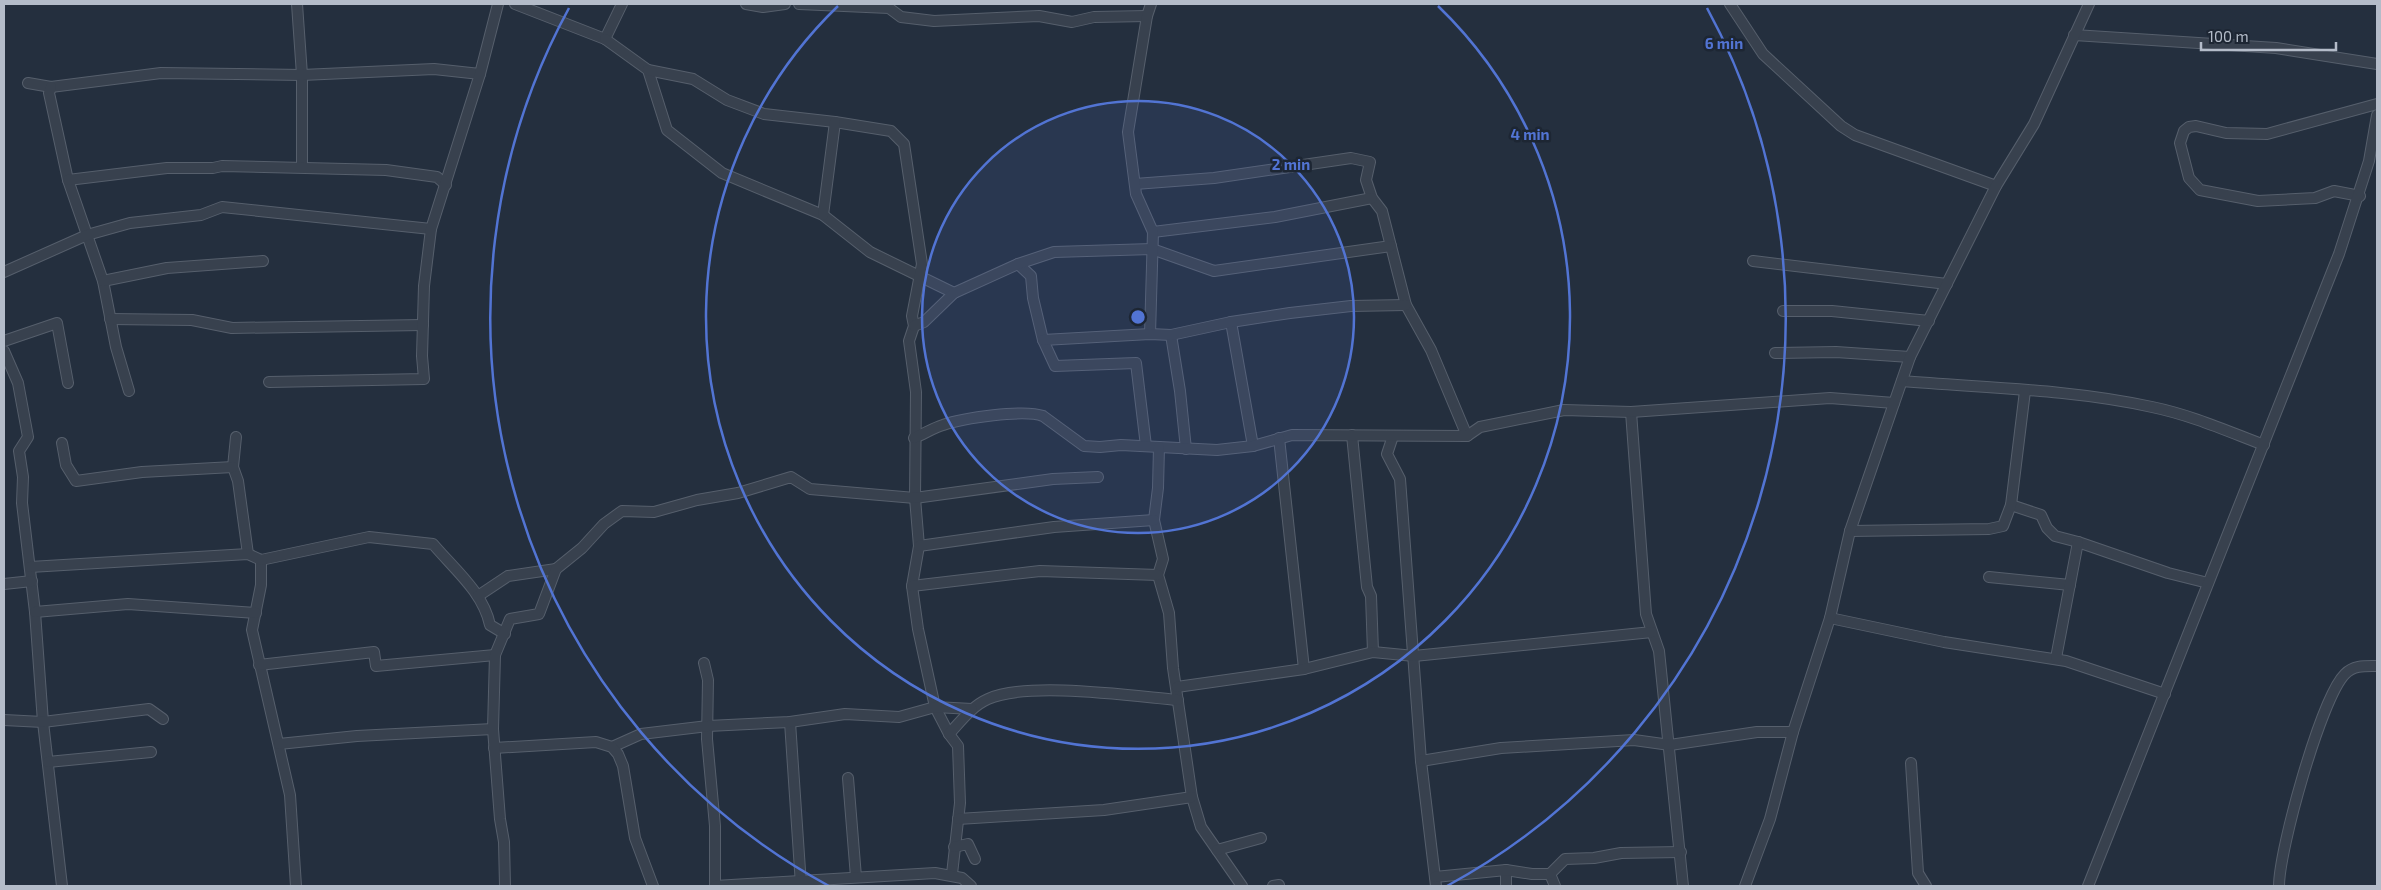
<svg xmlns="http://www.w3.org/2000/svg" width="2381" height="890" font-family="'Exo 2',sans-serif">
	<rect width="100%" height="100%" fill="#242f3e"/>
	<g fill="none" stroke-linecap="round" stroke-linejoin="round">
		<g stroke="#565f6c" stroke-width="12">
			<g id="minor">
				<path d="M297,4L302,75V167"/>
				<path d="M515,4L605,39L622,4"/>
				<path d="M746,4L763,7L785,4"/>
				<path d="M799,4L889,8L901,17L934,21L1039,16L1072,22L1094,17L1147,16"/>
				<path d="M1730,4L1763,54L1841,126L1855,135L1996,186"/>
				<path d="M2074,35L2276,48L2377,64"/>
				<path d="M605,39L648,70L667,130L722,173L823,215L870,252L954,293"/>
				<path d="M648,70L693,79L727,100L764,114L835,122L891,131L904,144L922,264L912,316L914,326L909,341L916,392L915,498L919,546L912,586L918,629L935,707L949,734L958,746L960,803L952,874"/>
				<path d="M28,83L51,87L161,73L302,75L434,69L480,74"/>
				<path d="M51,87L49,93L68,180L103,281L116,347L129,391"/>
				<path d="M68,180L167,168H213L222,166L386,170L437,177L446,185"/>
				<path d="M1135,184L1214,178L1351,158L1370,162L1366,180L1372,198L1382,211L1406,305L1431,350L1467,436"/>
				<path d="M2360,196L2334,191L2315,198L2258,201L2200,190L2189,178L2180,143L2184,131L2189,127L2196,126L2226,133L2267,134L2377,104"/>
				<path d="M823,215L835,122"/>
				<path d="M1153,232L1275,217L1372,198"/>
				<path d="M1753,261L1947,284"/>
				<path d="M1018,264L1031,276L1033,298L1043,340L1055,366L1136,363L1146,446"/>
				<path d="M4,272L87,235L130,223L201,215L222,207L431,229"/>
				<path d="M103,281L167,268L263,261"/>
				<path d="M1783,311H1832L1929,321"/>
				<path d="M110,319L192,320L232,328L423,325"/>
				<path d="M1231,322L1253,446"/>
				<path d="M914,326L924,322L954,293L1018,264L1054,252L1152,249L1214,271L1391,246"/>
				<path d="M1150,334L1153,232L1136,194L1128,132L1147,16L1151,4"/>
				<path d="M1171,335L1180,391L1186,449"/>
				<path d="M1043,340L1150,334L1171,335L1231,322L1290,313L1351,306L1406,305"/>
				<path d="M4,341L57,323L68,383"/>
				<path d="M4,351L18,383L28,437L19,451L23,477L22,503L35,612L43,722L62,886"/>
				<path d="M1775,353L1836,352L1910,357"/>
				<path d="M1902,381C1985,388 2070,389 2152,407C2191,415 2227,431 2264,445"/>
				<path d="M269,382L424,379L422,356L424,286L431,229L480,74L498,4"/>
				<path d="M1631,412L1646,614L1659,651L1683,886"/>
				<path d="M1352,435L1367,587L1371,596L1373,652"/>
				<path d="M1393,436L1387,454L1400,479L1421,761L1436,886"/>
				<path d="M236,437L233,467L238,481L248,554"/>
				<path d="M914,438C924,434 933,428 943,425C963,418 1024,409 1043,416L1084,446L1100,447L1121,445L1217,450L1253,446L1292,435L1467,436L1480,427L1564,410L1631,412L1830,398L1894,403"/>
				<path d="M1279,438L1304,669"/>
				<path d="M62,443L66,465L76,481L142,472L233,467"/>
				<path d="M1159,447L1158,488L1154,520L1163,559L1158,575L1169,613L1173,668L1192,797L1201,827L1242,886"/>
				<path d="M2011,505L2041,515L2047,528L2055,536L2078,542L2168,573L2208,583"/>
				<path d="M1850,531L1989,529L2003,526L2011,505L2025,391"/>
				<path d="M919,546L1054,527L1154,520"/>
				<path d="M261,560V585L252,630L290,795L296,886"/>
				<path d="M30,567L248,554L261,560L369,537L433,544C454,569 483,592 490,625L505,634"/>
				<path d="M1989,577L2070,585"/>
				<path d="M4,584L32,581"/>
				<path d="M912,586L1040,571L1158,575"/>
				<path d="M478,596L508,576L556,569"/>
				<path d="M35,612L128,604L256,613"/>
				<path d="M1830,618L1944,642L2066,661L2165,694"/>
				<path d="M2056,658L2078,542"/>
				<path d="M704,663L708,680L707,739L715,826V886"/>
				<path d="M259,665L374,652L376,666L495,655"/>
				<path d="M1177,687L1304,669L1373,652L1414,656L1652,632"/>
				<path d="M4,720L43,722L149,709L163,719"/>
				<path d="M790,722L801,885"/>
				<path d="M949,734C961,721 972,706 988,699C1027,681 1132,696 1178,700"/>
				<path d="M279,744L357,736L493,729"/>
				<path d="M612,747L641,734L708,726L790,722L845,714L899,717L935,707L972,709"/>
				<path d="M494,748L596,742L612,747L618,754L623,766L635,838L653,886"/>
				<path d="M1421,761L1501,748L1634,740L1670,745L1757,732H1793"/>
				<path d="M48,762L151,752"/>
				<path d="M1911,763L1918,873L1926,886"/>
				<path d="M848,778L856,877"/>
				<path d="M958,819L1104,810L1192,797"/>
				<path d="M954,847L968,844L975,859"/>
				<path d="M1217,850L1261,838"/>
				<path d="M1506,870V886"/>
				<path d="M1550,874L1555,886"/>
				<path d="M1435,877L1506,870L1532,874H1550L1565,859L1594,858L1621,853L1681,852"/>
				<path d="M505,886L504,842L500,819L493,729L495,655L510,619L539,614L556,569L582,548L604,524L622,511L654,512L697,500L738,493L791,477L810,489L915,498L1053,479L1098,477"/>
				<path d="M715,886L935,873L962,878L971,886"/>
				<path d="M1273,886L1279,885"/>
				<path d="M1745,886L1770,819L1793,732L1830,618L1850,531L1910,357L1996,186L2034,124L2089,4"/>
				<path d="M2088,886L2339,254L2369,161L2377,115"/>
				<path d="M2279,886C2279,850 2321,698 2345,674C2354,665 2365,666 2377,666"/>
			</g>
		</g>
		<use href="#minor" stroke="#38414e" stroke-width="10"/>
	</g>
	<circle cx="1138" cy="317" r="216" fill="#5274d3" fill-opacity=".12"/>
	<g fill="none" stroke="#5274d3" stroke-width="2.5">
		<circle cx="1138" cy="317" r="216"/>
		<path d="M1438 6A432 432 0 1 1 838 6"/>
		<path d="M829 886A647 647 0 0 1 569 8M1707 8A647 647 0 0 1 1447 886"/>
	</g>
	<circle cx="1138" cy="317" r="8" fill="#5274d3" stroke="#1d2633" stroke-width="2.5"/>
	<g font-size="15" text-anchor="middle" font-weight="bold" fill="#5274d3" stroke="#1d2633" stroke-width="5" stroke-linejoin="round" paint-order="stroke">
		<text x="1724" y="49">6 min</text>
		<text x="1530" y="140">4 min</text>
		<text x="1291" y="170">2 min</text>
	</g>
	<rect width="2381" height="890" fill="none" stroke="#b4bcc9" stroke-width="10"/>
	<path d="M2201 42v8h135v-8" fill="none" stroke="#b4bcc9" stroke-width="2.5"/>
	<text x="2208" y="42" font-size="15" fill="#b4bcc9" stroke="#1d2633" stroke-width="4" paint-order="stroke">100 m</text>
</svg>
